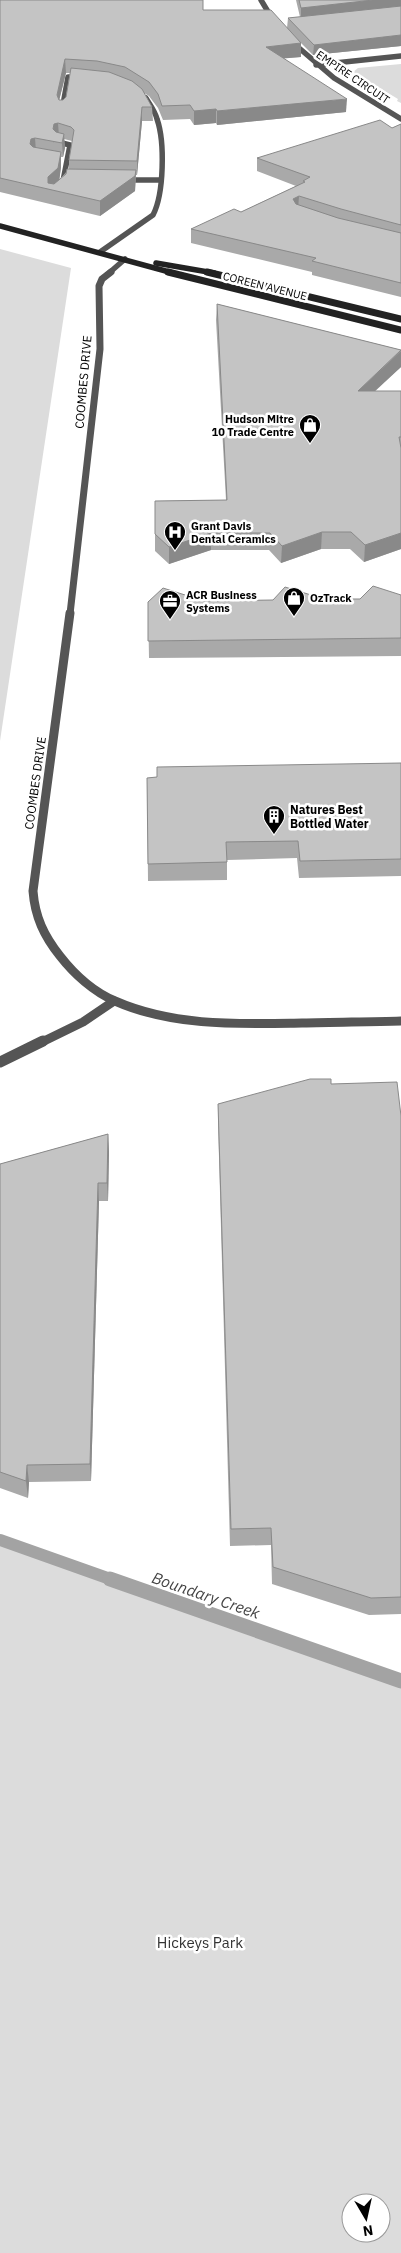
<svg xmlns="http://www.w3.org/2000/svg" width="401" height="2253" font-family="'IBM Plex Sans',sans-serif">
	<rect width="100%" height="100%" fill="#fff"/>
	<g fill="#dcdcdc" fill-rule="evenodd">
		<path d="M401,64V103L397,101L398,99L353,72L358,68Z"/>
		<path d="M0,249L71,268L0,741Z"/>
		<path d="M0,1541L401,1681V2253H0ZM351,2203H381V2233H351Z"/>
	</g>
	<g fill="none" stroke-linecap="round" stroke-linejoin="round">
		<path stroke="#a3a3a3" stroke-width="12" d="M0,1540L113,1580"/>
		<path stroke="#a3a3a3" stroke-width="15" d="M110,1579L401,1681"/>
		<g stroke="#555" stroke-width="5.5">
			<path d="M62,110L68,77H81"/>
			<path d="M58,142L70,145L62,186"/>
			<path d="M123,180H160"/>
			<path d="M100,252L153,215C164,194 165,142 157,119C155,111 150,105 146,98"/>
		</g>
		<g stroke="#555" stroke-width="5.5">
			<path d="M261,0L273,20"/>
			<path d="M292,42L334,78L401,119"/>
			<path d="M316,65L401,56"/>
			<path d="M109,273L125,259"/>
		</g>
		<path stroke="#555" stroke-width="7" d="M70,614L100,349L99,286L102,279L111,272"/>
		<g stroke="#555" stroke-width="9">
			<path d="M70,613L33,891C35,917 44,936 60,956C74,974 94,992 115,1001C174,1027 240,1024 302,1023C335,1022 368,1022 401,1021"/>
			<path d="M40,1043L83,1022L114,1001"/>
		</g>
		<path stroke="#555" stroke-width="11" d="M0,1062L43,1041"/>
		<g stroke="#222" stroke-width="5.5">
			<path d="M0,226L173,273"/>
			<path d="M156,263L214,273"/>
		</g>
		<g stroke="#222" stroke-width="7">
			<path d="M168,272L401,330"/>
			<path d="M207,272L401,319"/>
		</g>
	</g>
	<g fill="#a9a9a9" fill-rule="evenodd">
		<path d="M0,0L204,10L287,28L288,18L300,17L296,0H401V46L313,55L296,38L301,43V57L284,58L346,112L217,125L216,123L194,125L190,119L163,120L158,108L149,96L144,93L152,107L153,121H142L137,175H136L135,191L100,216L0,192ZM66,73H70L66,97L63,100H59ZM64,139L72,141L69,160V169L59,180L61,167V157H63L65,148Z"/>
		<path d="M401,124V297L312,275V272L191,243V229L241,212L296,186L257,171V158L392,128Z"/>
		<path d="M217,304L401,350V367L374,391H401V549L364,562L350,549H321L281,563L269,550H211L169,564L155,551V501L226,500L216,320Z"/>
		<path d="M401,595V656L149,658L148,602L360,599Z"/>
		<path d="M401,763V876L299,878L297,858L227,860V880L148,881L147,778Z"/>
		<path d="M331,1084L401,1116V1614L369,1615L272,1584L271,1545L230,1546L218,1122V1104Z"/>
		<path d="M108,1134L109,1152L108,1201H99L91,1481L29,1482L28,1498L0,1488V1164Z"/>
	</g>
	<g fill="#898989">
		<path d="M373,0H401V7L301,18V8Z"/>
		<path d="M401,35V46L313,55L314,45Z"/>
		<path d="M301,43V57L266,60V47Z"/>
		<path d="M65,59L66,73L57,109V95Z"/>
		<path d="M347,99L346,112L217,125V111Z"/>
		<path d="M142,107V121L137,175V161Z"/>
		<path d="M216,109V123L194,125V111Z"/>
		<path d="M58,123L59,137L55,138L53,143V129L54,124Z"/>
		<path d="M64,134L65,148L63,157L62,143Z"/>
		<path d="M35,138L36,152L30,144L31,139Z"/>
		<path d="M61,152V167L59,183L48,189V177Z"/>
		<path d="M136,170L135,191L100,216V201Z"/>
		<path d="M299,196L298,210L293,199Z"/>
		<path d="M401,351V367L357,408L358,391Z"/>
		<path d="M322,532L321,549L281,563L282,546Z"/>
		<path d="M211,533V550L169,564V547Z"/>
		<path d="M401,533V549L364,562L365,545Z"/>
		<path d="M108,1134L109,1152L108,1201L107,1183Z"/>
		<path d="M98,1183L99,1201L91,1481L90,1464Z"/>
		<path d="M27,1465L29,1482L28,1498L26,1481Z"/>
	</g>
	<g fill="#c4c4c4" stroke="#898989">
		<path d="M0,0H203V10H271L301,43L266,47L347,99L217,111L216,109L194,111L190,105L162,106L158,94L149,82L125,67L97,61L65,59L57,95L59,100H63L66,97L71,68L81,69L109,72L132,81L142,89L152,107H142L137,161L69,160L74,130L71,127L58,123L54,124L53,129L56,132L64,134L62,143L35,138L31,139L30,144L33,147L61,152L58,168L48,177V183L54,184L66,174L67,169L136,170L135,176L100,201L0,178Z"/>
		<path d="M299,0H373L301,8Z"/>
		<path d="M401,6V35L314,45L288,18Z"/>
		<path d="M380,120L392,128L401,124V225L341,209L299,196L293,199L296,204L338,218L401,233V283L312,261L316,258L191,229L234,209L241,212L305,182L303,181L310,177L257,158Z"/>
		<path d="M217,304L401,350L358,391H401V437H399L401,448V533L365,545L351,532H322L282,546L270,533H211L169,547L155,534V501L227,500Z"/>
		<path d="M373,586L401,595V638L148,641V602L163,588L204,601L273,600L285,587L324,599H360Z"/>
		<path d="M401,763V859L300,861L298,841L226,842L227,862L148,864L147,778L157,777V767Z"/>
		<path d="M310,1079H331V1084L397,1082L401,1116V1597L371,1598L273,1567L271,1528L231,1529L218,1104Z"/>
		<path d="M108,1134L107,1183H98L90,1464L27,1465L26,1481L0,1472V1164Z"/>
	</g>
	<defs>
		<g id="shop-pin" transform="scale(1.125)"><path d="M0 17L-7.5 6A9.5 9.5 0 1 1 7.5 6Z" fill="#000" stroke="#fff"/><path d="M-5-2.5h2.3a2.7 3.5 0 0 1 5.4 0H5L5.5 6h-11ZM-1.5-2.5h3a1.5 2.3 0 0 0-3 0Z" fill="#fff"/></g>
		<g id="hospital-pin" transform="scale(1.125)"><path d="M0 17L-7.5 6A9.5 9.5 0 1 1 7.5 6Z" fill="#000" stroke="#fff"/><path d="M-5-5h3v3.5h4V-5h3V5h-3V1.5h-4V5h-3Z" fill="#fff"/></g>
		<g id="office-pin" transform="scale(1.125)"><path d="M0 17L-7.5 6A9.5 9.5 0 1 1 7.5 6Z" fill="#000" stroke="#fff"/><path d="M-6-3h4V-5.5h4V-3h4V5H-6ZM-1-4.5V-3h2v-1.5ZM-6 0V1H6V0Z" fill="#fff"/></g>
		<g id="building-pin" transform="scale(1.125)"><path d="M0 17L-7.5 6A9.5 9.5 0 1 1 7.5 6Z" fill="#000" stroke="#fff"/><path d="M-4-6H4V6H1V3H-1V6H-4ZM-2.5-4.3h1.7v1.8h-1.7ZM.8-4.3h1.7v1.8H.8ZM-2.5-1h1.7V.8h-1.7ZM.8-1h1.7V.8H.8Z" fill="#fff"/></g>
	</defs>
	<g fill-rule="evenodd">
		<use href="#shop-pin" x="310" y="425"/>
		<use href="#hospital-pin" x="175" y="532"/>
		<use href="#shop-pin" x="294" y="598"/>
		<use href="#office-pin" x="170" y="601"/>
		<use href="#building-pin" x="274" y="816"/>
	</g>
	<g text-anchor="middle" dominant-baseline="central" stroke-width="5" stroke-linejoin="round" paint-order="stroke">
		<g font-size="11" fill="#000" stroke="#fff">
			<text transform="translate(353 77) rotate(34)">EMPIRE CIRCUIT</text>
			<text transform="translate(265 286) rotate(14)">COREEN AVENUE</text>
		</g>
		<g font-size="11" font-weight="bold" fill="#000" stroke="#fff" text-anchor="start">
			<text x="294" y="419" text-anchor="end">Hudson Mitre<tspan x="294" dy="13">10 Trade Centre</tspan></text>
			<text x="191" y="526">Grant Davis<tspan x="191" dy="13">Dental Ceramics</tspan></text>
			<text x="186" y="595">ACR Business<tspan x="186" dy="13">Systems</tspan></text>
			<text x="310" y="598">OzTrack</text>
		</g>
		<g font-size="12" fill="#000" stroke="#fff">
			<text transform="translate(83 382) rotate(-85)">COOMBES DRIVE</text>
			<text transform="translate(35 783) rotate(-82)">COOMBES DRIVE</text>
		</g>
		<g font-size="12" font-weight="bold" fill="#000" stroke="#fff" text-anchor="start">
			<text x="290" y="809">Natures Best<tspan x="290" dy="14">Bottled Water</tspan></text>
		</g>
		<g font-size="15" fill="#333" stroke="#fff">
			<text x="200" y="1942">Hickeys Park</text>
		</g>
		<g font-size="16" font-style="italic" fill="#444" stroke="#fff">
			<text transform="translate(206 1595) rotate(19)">Boundary Creek</text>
		</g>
	</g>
	<g transform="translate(366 2218) rotate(171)"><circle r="24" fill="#ffffff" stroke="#999999"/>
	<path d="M0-4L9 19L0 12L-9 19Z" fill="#000000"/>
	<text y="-8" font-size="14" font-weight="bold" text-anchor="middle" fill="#000000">N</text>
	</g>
</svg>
